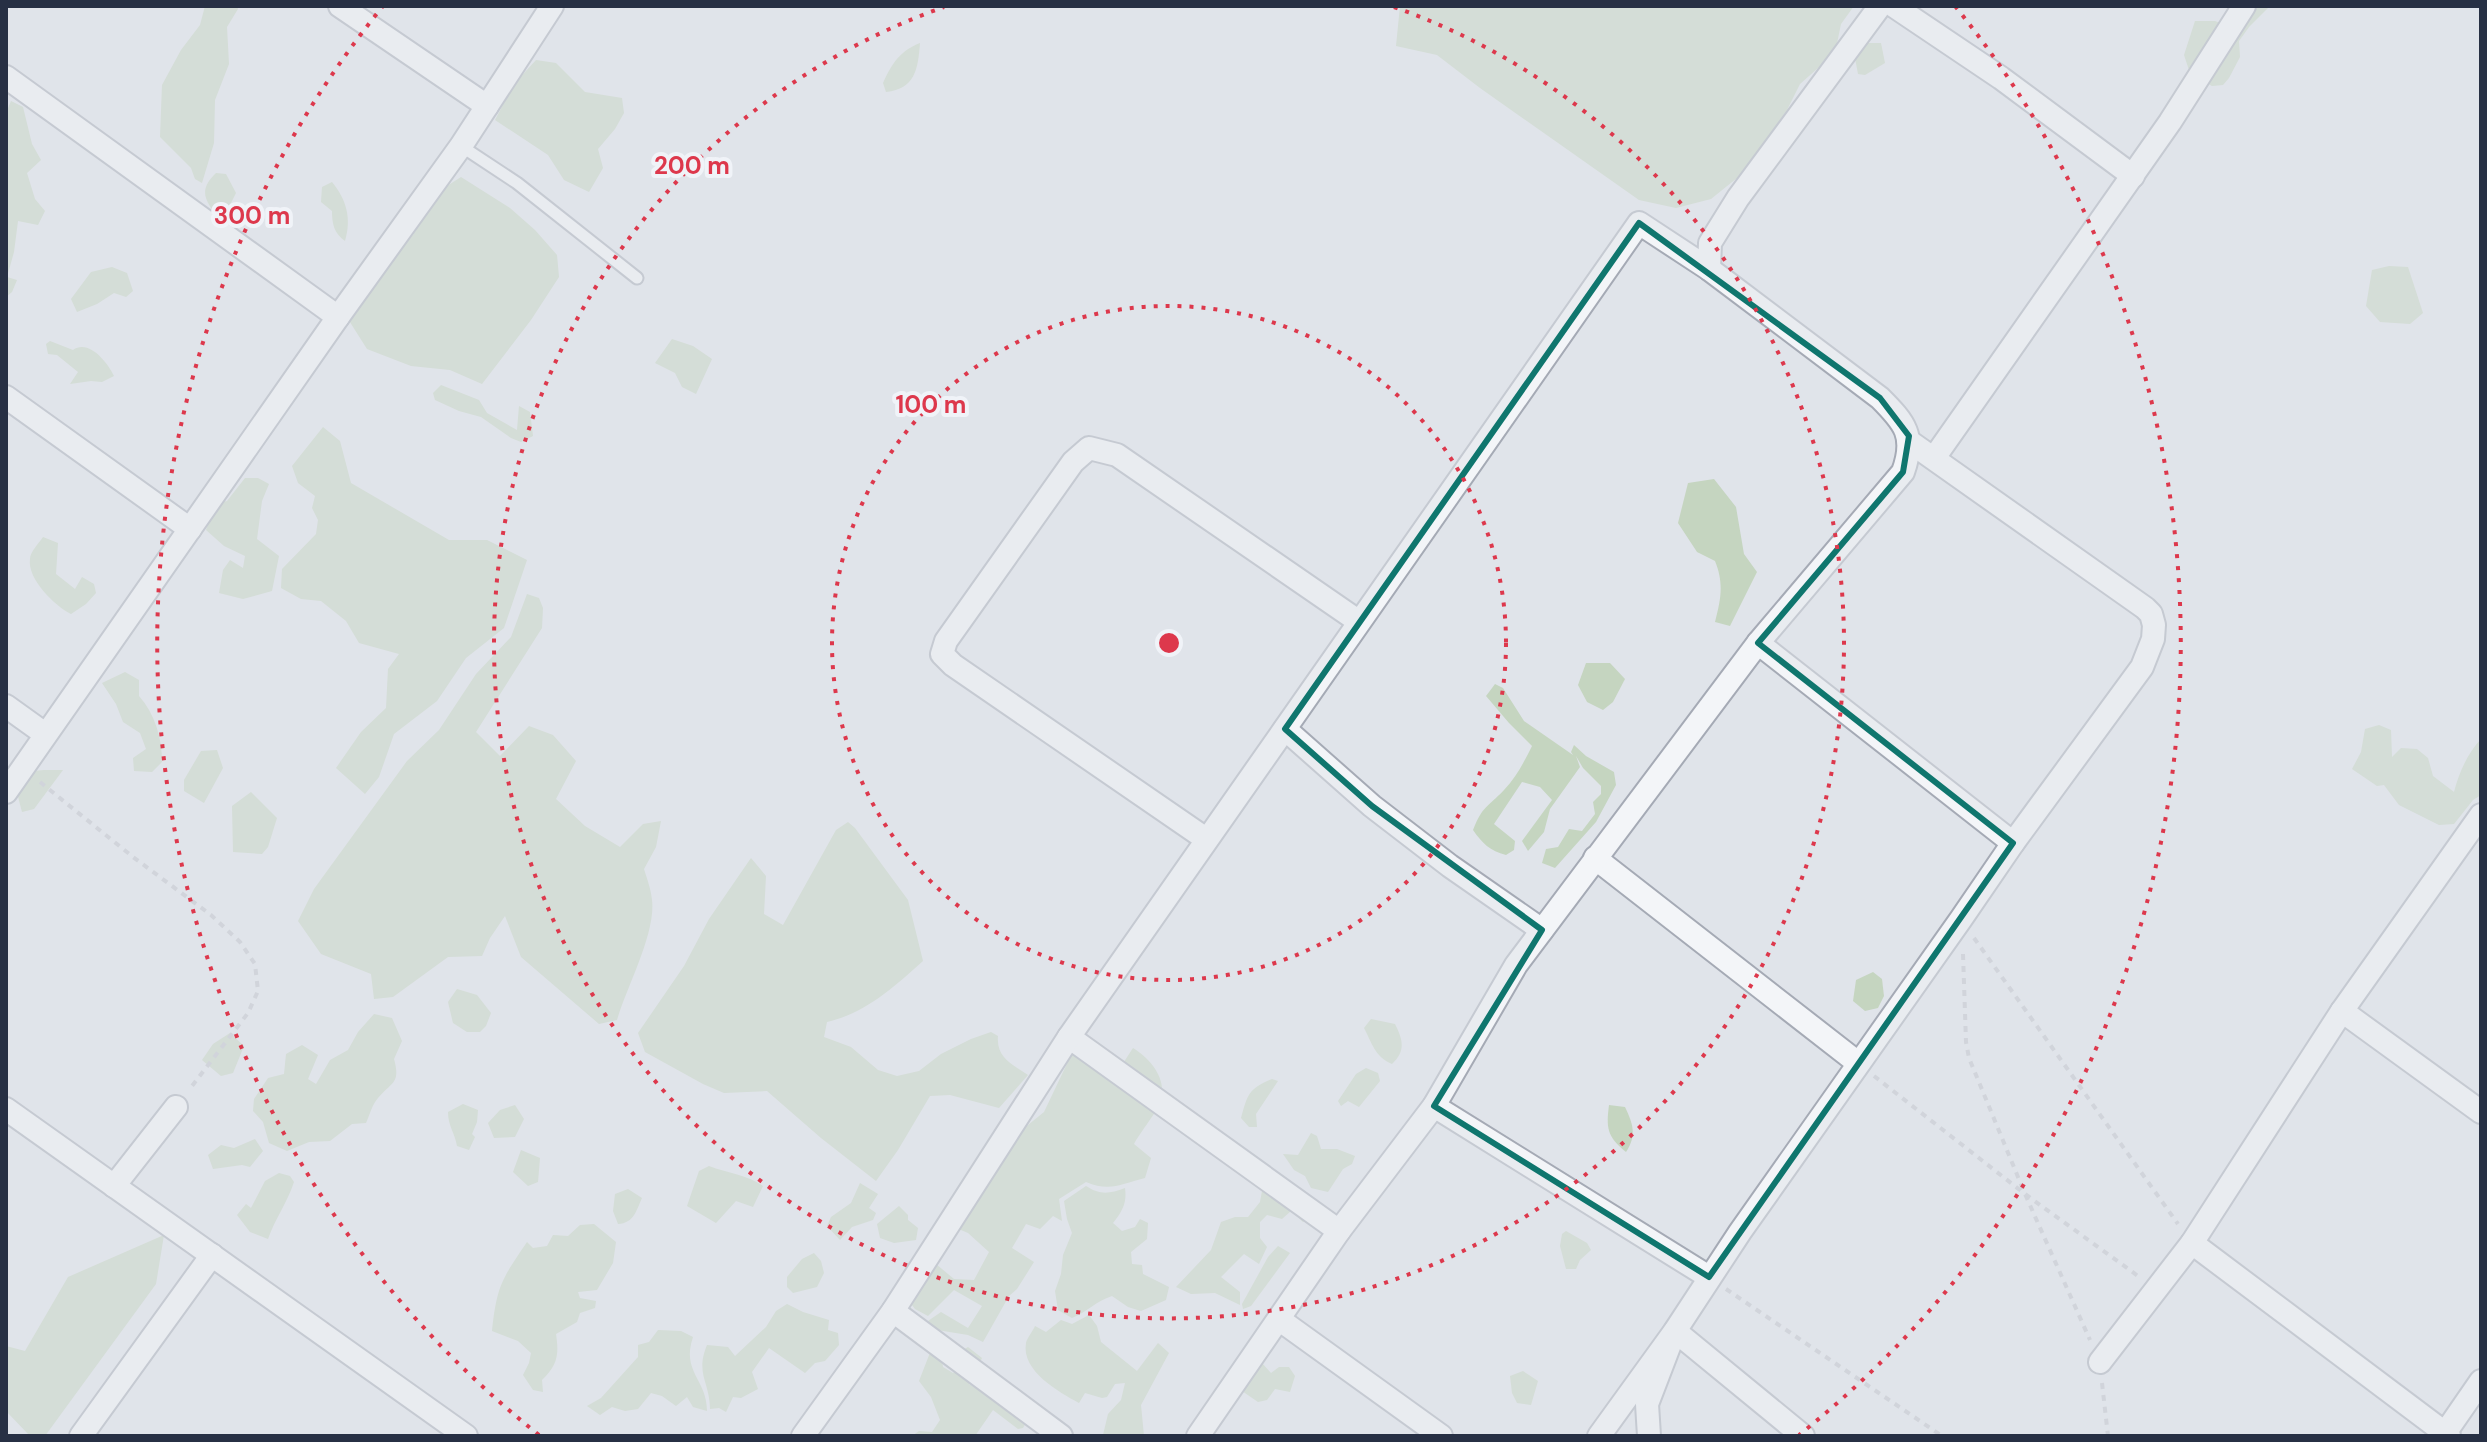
<svg xmlns="http://www.w3.org/2000/svg" width="2487" height="1442" font-family="'DM Sans',sans-serif">
	<rect width="100%" height="100%" fill="#e0e4ea"/>
	<g fill="#c5d5c0">
		<path d="M205,6H237L238,9L227,27L229,64L215,100L214,143L202,183L195,179L191,168L160,137L162,85L181,50L200,25Z"/>
		<path d="M1400,6H1854L1841,24L1835,53L1800,84L1787,110L1742,174L1711,199L1676,208L1639,200L1480,88L1437,55L1396,46Z"/>
		<path d="M2251,6H2270L2249,27L2239,41L2240,57L2229,78L2223,85L2212,86L2190,73L2184,55L2195,21H2215L2236,29Z"/>
		<path d="M920,43C918,69 915,89 886,92L883,83C892,63 900,51 920,43Z"/>
		<path d="M1864,43H1881L1885,63L1865,75L1858,74L1854,53Z"/>
		<path d="M536,60L556,63L585,92L622,98L624,113L615,129L598,149L603,168L589,192L564,180L548,155L495,120L514,84Z"/>
		<path d="M11,101L23,107L32,144L41,160L27,173L35,199L45,211L38,225L18,221L14,252L7,277L17,280L12,292L6,297V113Z"/>
		<path d="M216,173L226,174L236,193L226,213L213,211C202,195 202,187 216,173Z"/>
		<path d="M461,177L510,208L535,230L557,255L559,277L531,320L482,384L450,370L411,366L367,349L348,319L370,286L413,235L436,193Z"/>
		<path d="M332,182C346,199 352,218 345,241C334,233 332,224 332,211L321,202L322,187Z"/>
		<path d="M2389,266L2408,267L2423,313L2410,324L2380,322L2366,306L2372,270Z"/>
		<path d="M112,267L127,273L133,291L126,297L114,293L97,304L77,312L71,299L91,272Z"/>
		<path d="M672,339L693,346L712,359L696,394L682,387L675,373L655,363Z"/>
		<path d="M50,341L73,350C89,339 107,362 114,376L102,382L91,381L70,384L78,372L57,355L48,354L46,344Z"/>
		<path d="M441,385L479,400L487,413L517,430L519,406L530,412L533,436L521,442L511,438L481,417L459,411L435,400L433,393Z"/>
		<path d="M323,427L340,441L351,483L449,540H487L527,560L504,628L466,658L437,701L394,734L379,777L365,794L336,768L361,732L386,708L388,669L399,654L359,643L346,621L321,601L301,599L281,588L282,569L316,534L318,520L312,508L315,496L298,483L292,466Z"/>
		<path d="M245,478H258L269,484L262,501L257,539L279,556L272,591L243,599L219,593L223,570L230,560L243,568L245,556L224,546L206,530L215,504L227,501Z"/>
		<path d="M1714,479L1736,507L1744,554L1757,572L1730,626L1715,622C1721,599 1724,583 1715,561L1697,552L1678,523L1688,483Z"/>
		<path d="M43,537L58,543L56,574L75,589L82,577L94,584L96,593L86,604L71,614C55,606 27,579 30,559C30,552 39,543 43,537Z"/>
		<path d="M527,594L539,598L543,608L542,628L476,732L500,756L529,726L553,735L576,761L556,799L585,826L620,847L643,824L661,821L656,847L644,869C647,879 651,889 652,900C656,933 627,986 617,1020L599,1024L521,957L505,916L490,938L482,956L448,957L393,997L374,999L371,974L321,954L298,921L314,889L407,761L439,730L476,674L511,637Z"/>
		<path d="M1586,663H1610L1625,679L1613,702L1603,710L1587,702L1578,685Z"/>
		<path d="M125,672L139,680V696C155,714 162,738 162,762L152,772L134,771L133,758L146,749L140,733L123,722L116,704L102,683Z"/>
		<path d="M1495,684L1503,688L1524,721L1573,755L1571,752L1574,745L1586,756L1614,772L1616,785L1596,822L1555,868L1542,863L1546,849L1558,847L1569,829L1582,831L1595,814L1593,802L1601,794V786L1583,768L1576,756L1580,767L1550,809L1544,832L1528,851L1522,841L1552,800L1540,787L1522,782L1494,824L1515,841L1514,850L1506,855C1490,851 1482,843 1473,830C1483,805 1487,808 1504,790C1517,776 1524,762 1532,746L1509,723L1486,696Z"/>
		<path d="M2379,725L2391,730L2392,757L2401,748L2417,749L2428,758L2433,776L2454,792C2459,773 2467,754 2481,739V795L2473,800L2454,824L2439,825L2399,805L2384,785L2377,786L2352,769L2361,752L2365,729Z"/>
		<path d="M217,750L223,768L204,803L184,791V780L201,751Z"/>
		<path d="M44,770H63L34,809L22,812L16,789L24,772Z"/>
		<path d="M251,792L277,818L268,847L262,854L233,852L232,806Z"/>
		<path d="M848,822L855,828L908,900L923,961C894,987 866,1013 827,1022L824,1037L851,1047L878,1070L897,1076L919,1071L941,1054L971,1039L991,1032L998,1036C996,1058 1012,1064 1028,1075L999,1108L950,1095L930,1096L898,1150L876,1181L821,1138L767,1091L724,1093L703,1084L645,1052L638,1033L684,966L709,919L751,858L766,876L764,914L783,925L836,830Z"/>
		<path d="M1873,972L1882,979L1884,996L1878,1008L1865,1011L1853,1001L1856,980Z"/>
		<path d="M457,989L477,995L491,1013L486,1026L480,1032H467L453,1023L448,1002Z"/>
		<path d="M374,1014L392,1018L402,1041L394,1059C401,1084 391,1082 378,1098C372,1105 370,1114 366,1123L352,1124L330,1141L309,1142L287,1151L269,1143L263,1122L253,1111L254,1099L268,1078L284,1074L286,1054L302,1045L318,1055L308,1079L316,1084L330,1060L348,1050L358,1032Z"/>
		<path d="M1371,1019L1395,1024C1403,1040 1406,1051 1392,1064C1375,1057 1372,1043 1364,1028Z"/>
		<path d="M230,1033L244,1046L233,1073L221,1076L202,1060L213,1044Z"/>
		<path d="M1133,1048C1150,1059 1167,1077 1161,1101C1159,1109 1139,1134 1134,1144L1151,1158L1145,1178C1121,1184 1110,1192 1086,1182L1059,1199L1062,1221L1053,1216L1040,1229L1026,1224L1012,1248L1034,1262L1017,1289L1009,1296L983,1342L968,1335L931,1329L928,1321L941,1312L968,1328L982,1306L954,1290L928,1316L915,1309L906,1297L936,1264L954,1279L974,1280L989,1252L968,1233L947,1224L1006,1143L1044,1112L1074,1049L1095,1060L1101,1076L1118,1071Z"/>
		<path d="M1366,1068L1378,1073L1380,1081L1359,1107L1348,1101L1341,1106L1338,1101L1356,1074Z"/>
		<path d="M1272,1079L1278,1081L1256,1114L1257,1127H1249L1241,1118C1248,1094 1248,1089 1272,1079Z"/>
		<path d="M463,1104L478,1110L477,1122L472,1134L475,1137L469,1150L457,1146C455,1133 448,1126 448,1112Z"/>
		<path d="M515,1105L524,1119L515,1137L494,1138L488,1123L500,1110Z"/>
		<path d="M1609,1105L1625,1107C1633,1124 1637,1135 1626,1152C1607,1137 1606,1128 1609,1105Z"/>
		<path d="M1311,1133L1317,1136L1321,1149H1337L1355,1156L1352,1164L1343,1169L1328,1192L1311,1188L1305,1176L1294,1170L1283,1154L1298,1155Z"/>
		<path d="M255,1139L263,1151L250,1167L242,1165L213,1169L208,1155L221,1145L234,1148Z"/>
		<path d="M521,1150L540,1158L538,1182L528,1186L513,1172Z"/>
		<path d="M709,1166C727,1173 748,1175 763,1186L753,1207L736,1201L716,1223L687,1206L699,1171Z"/>
		<path d="M279,1173L290,1176L294,1182C287,1203 275,1219 268,1239L250,1232L237,1215L246,1204L251,1208L265,1181Z"/>
		<path d="M860,1183L878,1194L869,1208L876,1213L873,1220L852,1227L840,1240L827,1226L831,1217L851,1203Z"/>
		<path d="M1276,1185L1308,1219L1303,1222L1291,1211L1282,1219L1267,1215L1260,1222V1238L1267,1247L1259,1264L1244,1254L1221,1277L1240,1292V1305L1215,1293L1191,1294L1176,1287L1211,1250L1221,1222L1235,1217H1248L1260,1202L1262,1191Z"/>
		<path d="M1086,1186C1100,1195 1109,1194 1125,1188C1127,1202 1123,1211 1113,1223L1122,1231L1135,1227L1140,1219L1148,1223L1147,1239L1131,1252L1132,1264L1142,1265L1143,1274L1169,1287L1166,1300L1141,1311L1128,1307L1112,1296C1096,1301 1087,1312 1072,1318L1058,1310L1055,1291L1061,1274L1063,1255L1072,1233L1067,1219L1064,1201Z"/>
		<path d="M628,1189L642,1198C636,1211 634,1223 618,1224L613,1211L615,1194Z"/>
		<path d="M899,1206L908,1215V1220L918,1228L916,1240L894,1243L880,1238L877,1224Z"/>
		<path d="M594,1224L616,1242L613,1263L597,1290L578,1292L580,1298L596,1301L595,1308L580,1313L577,1322L556,1334C559,1354 558,1365 542,1380L543,1392L533,1390L523,1375L529,1363L531,1353L518,1341L492,1331C497,1285 502,1279 527,1242L533,1248L547,1246L553,1235L568,1236L580,1225Z"/>
		<path d="M1566,1231L1587,1243L1591,1250L1580,1260L1576,1269H1566L1560,1246L1562,1234Z"/>
		<path d="M164,1235L156,1284L45,1436H30L6,1411V1346L25,1351L68,1277Z"/>
		<path d="M1278,1246L1290,1253L1251,1306L1243,1309L1242,1304L1268,1257Z"/>
		<path d="M814,1253L821,1261L824,1273L817,1287L793,1293L787,1287V1277L802,1259Z"/>
		<path d="M787,1304L803,1312L829,1320L828,1330L838,1333L839,1345L825,1361L815,1363L805,1373L769,1348L752,1372L758,1389L741,1398L733,1397L726,1412L719,1408L710,1409C710,1382 695,1374 707,1345L728,1347L735,1356L766,1327L776,1311Z"/>
		<path d="M1089,1315L1097,1326L1101,1342L1137,1371L1158,1343L1169,1353L1141,1405L1144,1436L1103,1435L1108,1414L1121,1400L1125,1383L1115,1384L1107,1397L1102,1398L1085,1393L1079,1403C1059,1392 1021,1371 1026,1343C1027,1338 1033,1331 1035,1326L1046,1332L1061,1320L1072,1324Z"/>
		<path d="M658,1330L681,1331L693,1337C681,1372 707,1379 707,1411L693,1407L687,1397L676,1406L662,1396L651,1393L638,1409L625,1411L612,1407L600,1415L587,1406L601,1398L638,1357V1345L649,1342Z"/>
		<path d="M933,1345L941,1353L943,1367L953,1373L961,1366L958,1353L968,1347L982,1358L969,1384L982,1392L989,1380L1030,1416L1023,1428L1018,1429L993,1410L975,1436H912L919,1431L932,1432L940,1420L931,1397L919,1381Z"/>
		<path d="M1261,1362L1271,1373L1279,1367H1289L1295,1376L1290,1392L1275,1389L1267,1400L1258,1402L1242,1391Z"/>
		<path d="M1523,1371L1538,1381L1531,1405L1517,1403L1512,1393L1510,1376Z"/>
	</g>
	<g fill="none" stroke-linecap="round" stroke-linejoin="round">
		<g stroke="#a5aab5" stroke-width="15">
			<path id="service" d="M461,146L517,183L637,278"/>
		</g>
		<g stroke="#a5aab5" stroke-width="26">
			<g id="minor">
				<path d="M340,6L487,106"/>
				<path d="M1894,6L2001,78L2133,176"/>
				<path d="M6,77L338,317"/>
				<path d="M1709,269L1710,243L1738,198L1880,6"/>
				<path d="M6,397L190,529"/>
				<path d="M1934,458L2170,122L2244,6"/>
				<path d="M1758,643L2013,843"/>
				<path d="M6,706L45,734"/>
				<path d="M1285,729L1372,806L1450,866L1542,930"/>
				<path d="M6,792L338,317L461,146L552,6"/>
				<path d="M1206,839L953,665L942,654L946,641L1073,462L1089,448L1117,455L1358,621"/>
				<path d="M1595,858L1858,1063"/>
				<path d="M2342,1011L2481,1112"/>
				<path d="M1069,1037L1339,1231"/>
				<path d="M1434,1106L1709,1277"/>
				<path d="M6,1109L466,1436"/>
				<path d="M114,1186L176,1107"/>
				<path d="M2192,1243L2449,1436"/>
				<path d="M893,1311L1061,1436"/>
				<path d="M1280,1320L1441,1436"/>
				<path d="M2100,1362L2192,1243L2342,1011L2481,815"/>
				<path d="M81,1436L212,1255"/>
				<path d="M803,1436L893,1311L1069,1037L1639,223L1709,269L1880,398C1905,423 1916,436 1903,472L1758,643L1516,965L1434,1106L1339,1231L1198,1436"/>
				<path d="M1599,1436L1675,1331L1740,1232L1961,919L2013,843L2142,667L2153,639L2154,625L2151,614L2145,608L1910,442"/>
				<path d="M1649,1436L1647,1404L1675,1331L1803,1436"/>
				<path d="M2443,1436L2481,1381"/>
			</g>
		</g>
		<g stroke="#bec2c9" stroke-width="4" stroke-dasharray="6 6" stroke-linecap="butt">
			<path d="M40,782L133,857L211,915L240,942L255,964L258,991L248,1013L189,1090"/>
			<path d="M1974,938L2178,1224"/>
			<path d="M1963,954L1966,1042L1969,1058L2025,1194L2090,1340"/>
			<path d="M1874,1076L2025,1194L2138,1276"/>
			<path d="M1726,1289L1942,1436"/>
			<path d="M2102,1383L2108,1436"/>
		</g>
		<use href="#service" stroke="#f3f5f8" stroke-width="11"/>
		<use href="#minor" stroke="#f3f5f8" stroke-width="22"/>
	</g>
	<path d="M0 0H2487V1442H0ZM1639,223L1880,398L1909,436L1903,472L1758,643L2013,843L1709,1277L1434,1106L1542,930L1372,806L1285,729Z" fill="#e0e4ea" fill-opacity=".55" fill-rule="evenodd"/>
	<path fill="none" stroke="#0f766e" stroke-width="6" stroke-linejoin="round" d="M1639,223L1880,398L1909,436L1903,472L1758,643L2013,843L1709,1277L1434,1106L1542,930L1372,806L1285,729Z"/>
	<g fill="none" stroke="#dd384c" stroke-width="4" stroke-dasharray="4 8">
		<circle cx="1169" cy="643" r="337"/>
		<path d="M1394 7A675 675 0 1 1 944 7"/>
		<path d="M539 1435A1012 1012 0 0 1 383 6M1955 6A1012 1012 0 0 1 1799 1435"/>
	</g>
	<circle cx="1169" cy="643" r="12" fill="#dd384c" stroke="#f0f3f8" stroke-width="4"/>
	<g font-size="24" text-anchor="middle" font-weight="bold" fill="#dd384c" stroke="#f0f3f8" stroke-width="8" stroke-linejoin="round" paint-order="stroke">
		<text x="692" y="174">200 m</text>
		<text x="252" y="224">300 m</text>
		<text x="931" y="413">100 m</text>
	</g>
	<rect width="2487" height="1442" fill="none" stroke="#273044" stroke-width="16"/>
</svg>
